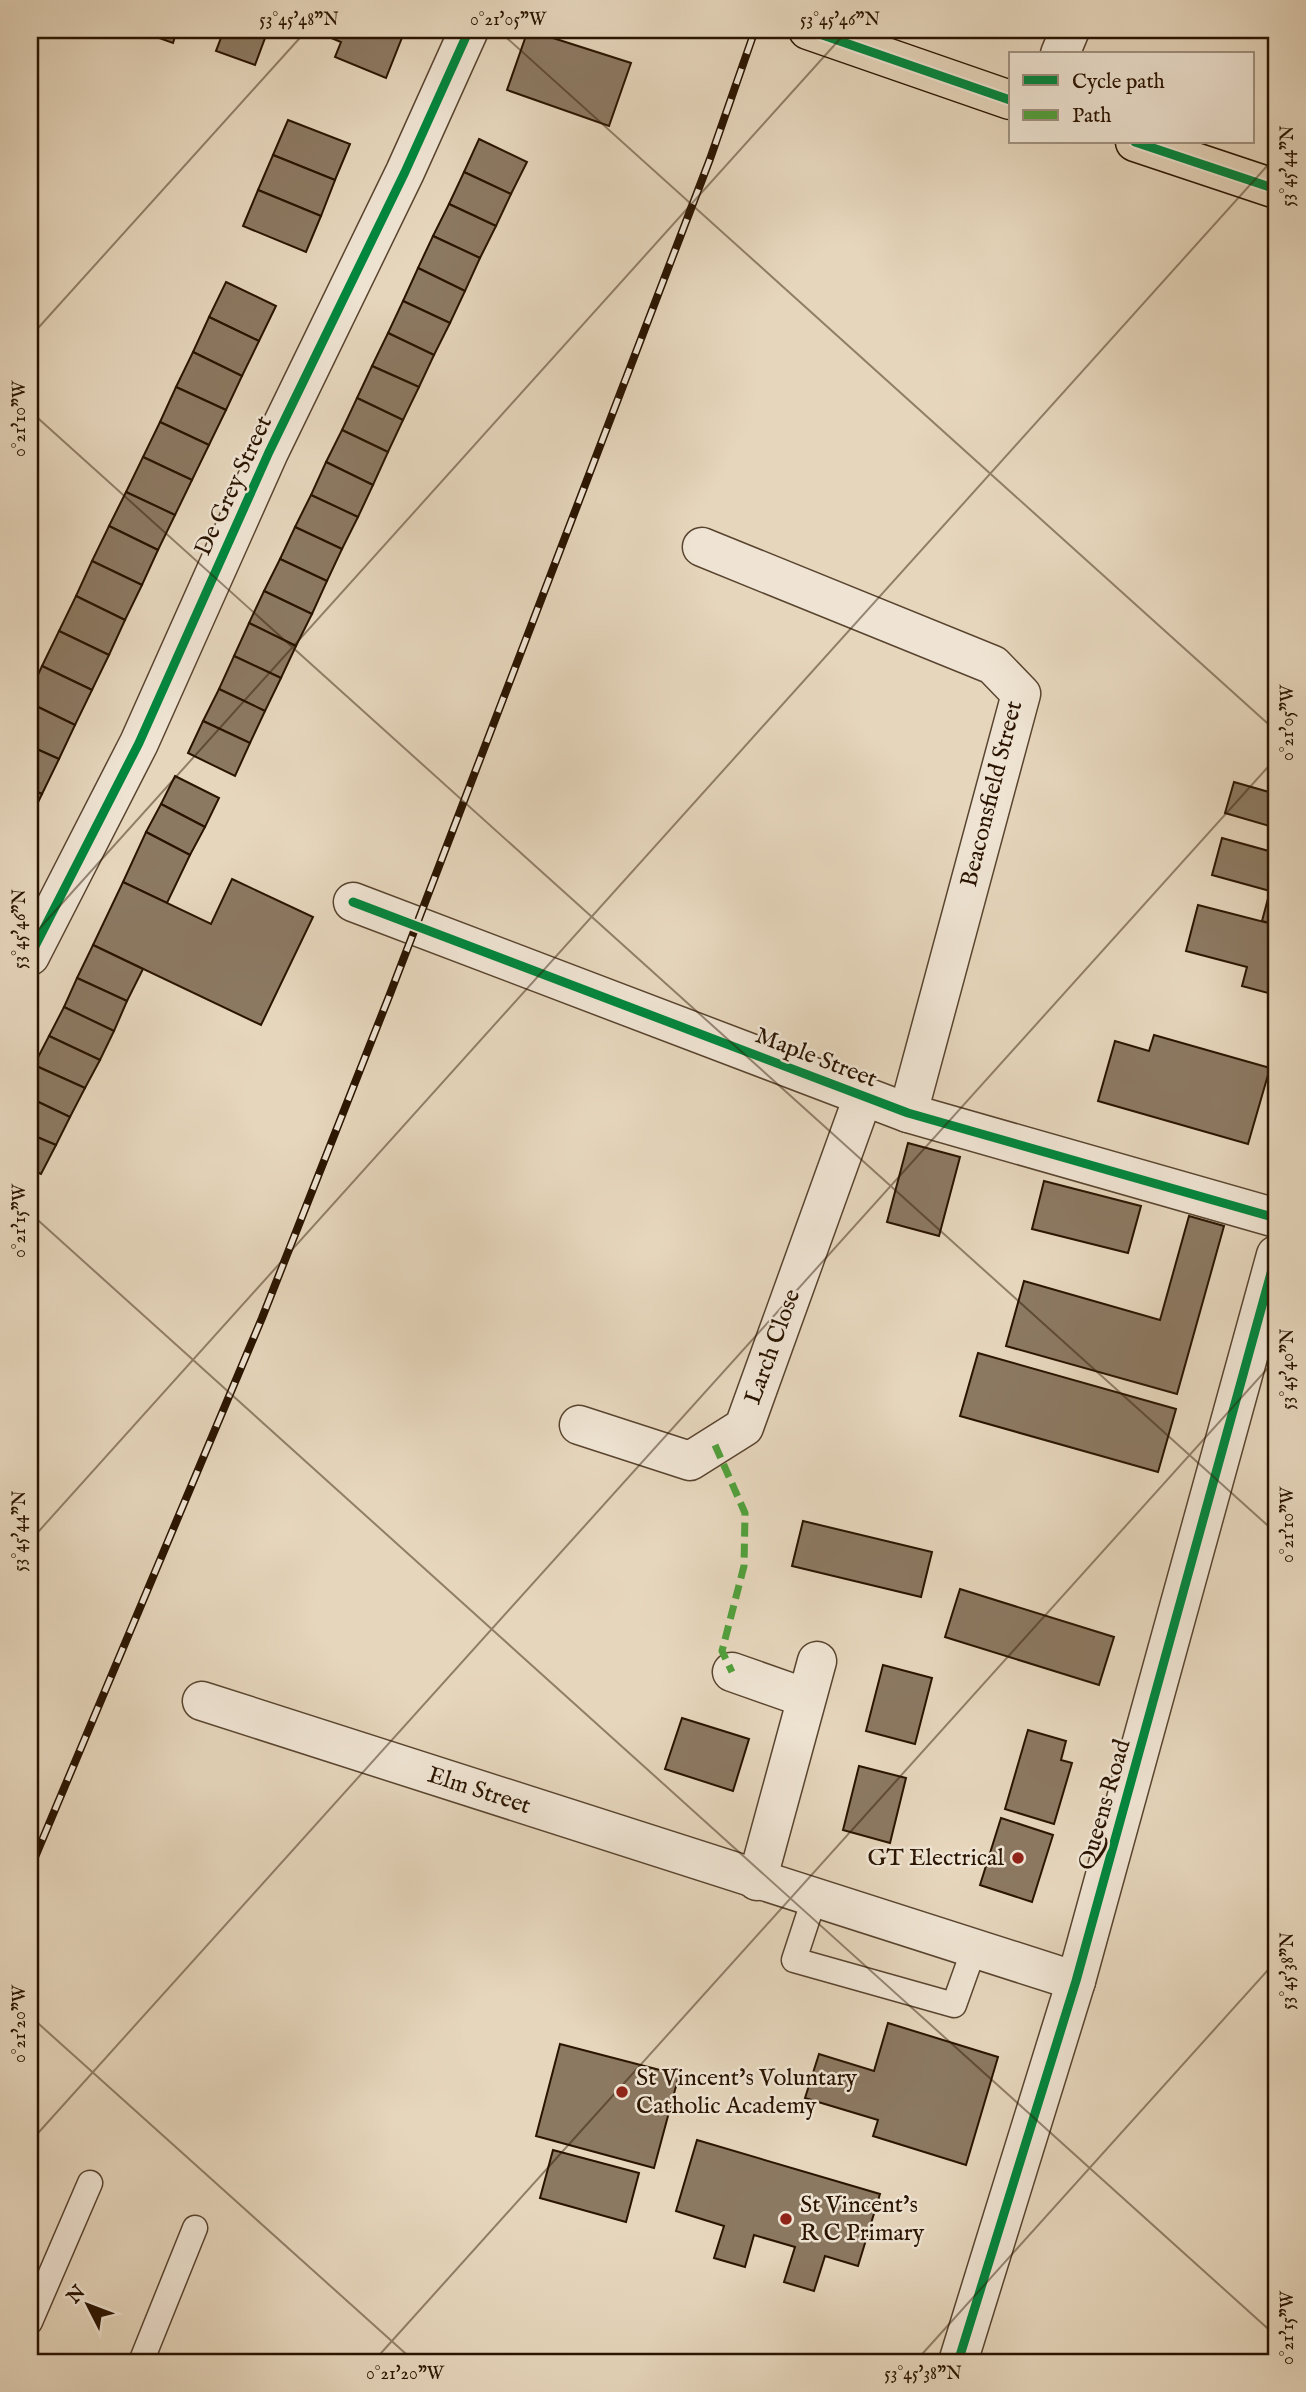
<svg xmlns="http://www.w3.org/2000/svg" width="1306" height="2392" font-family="'IM FELL English',serif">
	<rect width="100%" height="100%" fill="#e6d6bc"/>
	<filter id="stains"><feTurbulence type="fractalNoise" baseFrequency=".00286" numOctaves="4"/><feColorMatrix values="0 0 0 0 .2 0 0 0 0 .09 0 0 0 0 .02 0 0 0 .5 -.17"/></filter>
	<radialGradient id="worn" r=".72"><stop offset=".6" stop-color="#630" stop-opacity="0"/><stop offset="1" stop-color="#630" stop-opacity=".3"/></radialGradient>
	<g fill="#8c7962" stroke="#2a1400" stroke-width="2">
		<path d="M137,30H177L173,43Z"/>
		<path d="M224,30H268L255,65L216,51Z"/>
		<path d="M312,30H405L386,78L335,57L341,42Z"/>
		<path d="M528,30L631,63L609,126L507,90Z"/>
		<path d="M288,120L350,144L335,180L273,155Z"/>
		<path d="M479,139L527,162L511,194L464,172Z"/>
		<path d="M273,155L335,180L321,216L258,190Z"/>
		<path d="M464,172L511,194L496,226L449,204Z"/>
		<path d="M258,190L321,216L306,252L243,226Z"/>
		<path d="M449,204L496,226L480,258L433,236Z"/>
		<path d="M433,236L480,258L465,291L418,268Z"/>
		<path d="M418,268L465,291L450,323L403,301Z"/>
		<path d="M226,282L276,306L259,341L209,317Z"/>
		<path d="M403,301L450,323L434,355L388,333Z"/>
		<path d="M209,317L259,341L242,376L193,352Z"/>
		<path d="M388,333L434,355L419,387L372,366Z"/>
		<path d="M193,352L242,376L226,410L176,387Z"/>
		<path d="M372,366L419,387L403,420L357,398Z"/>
		<path d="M176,387L226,410L209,445L160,422Z"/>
		<path d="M357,398L403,420L388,452L342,430Z"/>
		<path d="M160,422L209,445L192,480L143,457Z"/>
		<path d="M342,430L388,452L373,485L326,462Z"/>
		<path d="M143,457L192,480L175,515L126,492Z"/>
		<path d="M326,462L373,485L358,517L311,495Z"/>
		<path d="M126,492L175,515L158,550L109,526Z"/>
		<path d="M311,495L358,517L342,549L295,527Z"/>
		<path d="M109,526L158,550L142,585L92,561Z"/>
		<path d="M295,527L342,549L327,581L280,559Z"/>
		<path d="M280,559L327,581L312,614L264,591Z"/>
		<path d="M92,561L142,585L125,620L76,596Z"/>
		<path d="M264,591L312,614L296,646L249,623Z"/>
		<path d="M76,596L125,620L109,655L59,631Z"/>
		<path d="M249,623L296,646L281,678L234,656Z"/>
		<path d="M59,631L109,655L92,690L42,666Z"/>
		<path d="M234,656L281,678L265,711L219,689Z"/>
		<path d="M42,666L92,690L75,725L30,703V692Z"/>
		<path d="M219,689L265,711L250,743L203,721Z"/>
		<path d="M30,703L75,725L59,759L30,746Z"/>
		<path d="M203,721L250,743L235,776L188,753Z"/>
		<path d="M30,746L59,759L42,794L30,789Z"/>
		<path d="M175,776L219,798L205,827L161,804Z"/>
		<path d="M1234,782L1276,794V828L1225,813Z"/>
		<path d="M30,789L42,794L30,819Z"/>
		<path d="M161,804L205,827L190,855L146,832Z"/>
		<path d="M146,832L190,855L167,903L123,882Z"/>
		<path d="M1222,838L1276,853V925L1262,921L1270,891L1212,875Z"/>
		<path d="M232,879L313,917L261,1025L93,945L123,882L211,924Z"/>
		<path d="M1198,905L1276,925V995L1242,986L1247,967L1186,951Z"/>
		<path d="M93,945L143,969L127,1001L77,978Z"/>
		<path d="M77,978L127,1001L114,1031L64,1007Z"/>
		<path d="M64,1007L114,1031L100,1060L49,1036Z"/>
		<path d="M1154,1035L1270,1068L1248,1144L1098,1101L1115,1041L1149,1051Z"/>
		<path d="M49,1036L100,1060L85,1088L34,1065Z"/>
		<path d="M34,1065L85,1088L70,1117L30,1098V1074Z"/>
		<path d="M30,1098L70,1117L56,1145L30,1134Z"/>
		<path d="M30,1134L56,1145L41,1174L30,1169Z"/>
		<path d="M908,1143L960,1157L939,1236L887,1222Z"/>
		<path d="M1044,1181L1141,1206L1128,1253L1032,1229Z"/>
		<path d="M1189,1216L1224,1226L1177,1394L1006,1346L1024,1281L1160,1320Z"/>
		<path d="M978,1353L1176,1409L1158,1472L960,1416Z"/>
		<path d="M803,1521L932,1552L921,1597L792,1566Z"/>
		<path d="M960,1589L1114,1637L1099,1685L945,1637Z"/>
		<path d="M883,1665L932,1678L915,1744L866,1731Z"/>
		<path d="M682,1718L749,1739L733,1791L665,1769Z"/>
		<path d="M1028,1730L1066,1741L1061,1760L1072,1763L1054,1824L1005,1809Z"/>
		<path d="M859,1766L906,1778L890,1843L843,1830Z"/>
		<path d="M1001,1818L1053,1835L1032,1902L980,1885Z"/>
		<path d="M888,2023L998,2057L966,2165L873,2136L878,2120L805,2098L819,2054L874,2071Z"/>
		<path d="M560,2044L679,2075L654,2168L536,2136Z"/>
		<path d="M697,2140L880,2194L858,2266L825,2256L814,2291L784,2282L795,2247L754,2235L745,2267L714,2258L724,2226L676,2211Z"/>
		<path d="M553,2150L639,2173L626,2222L540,2198Z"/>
	</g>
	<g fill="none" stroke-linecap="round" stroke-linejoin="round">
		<g stroke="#59442f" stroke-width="27">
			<g id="service">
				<path d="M814,1899L794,1960L954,2005L974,1949"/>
				<path d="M30,2322L90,2183"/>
				<path d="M141,2362L195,2228"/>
			</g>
		</g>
		<g stroke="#59442f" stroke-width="41">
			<g id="minor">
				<path d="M1060,54L1070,30"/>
				<path d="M702,547L993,665L1021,694L908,1113"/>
				<path d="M353,902L908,1113L1276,1218"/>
				<path d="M30,956L139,743L269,452L405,172L469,30"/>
				<path d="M579,1425L690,1461L744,1427L863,1097"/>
				<path d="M732,1672L806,1698"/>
				<path d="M202,1701L1076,1981"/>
				<path d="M757,1881L817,1661"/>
			</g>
		</g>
		<g stroke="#59442f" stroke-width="41">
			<path id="tertiary" d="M958,2362L1076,1981L1276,1255"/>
		</g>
		<g stroke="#2a1400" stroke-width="41">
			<g id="primary">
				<path d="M808,30L1010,100"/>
				<path d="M1135,142L1276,189"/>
			</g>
		</g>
		<use href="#service" stroke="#efe4d3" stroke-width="24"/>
		<use href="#minor" stroke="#efe4d3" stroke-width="38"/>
		<use href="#tertiary" stroke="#efe4d3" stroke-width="38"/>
		<use href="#primary" stroke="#e6d6bc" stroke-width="38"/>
		<g stroke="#2a1400" stroke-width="8">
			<path id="rail" d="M30,1869L262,1318L390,994L710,159L755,30"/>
		</g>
		<use href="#rail" stroke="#efe4d3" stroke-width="5" stroke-dasharray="16" stroke-linecap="butt"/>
		<path stroke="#51a03c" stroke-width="7" stroke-dasharray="14 7" stroke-linecap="butt" d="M715,1445L745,1513L744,1566L722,1651L732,1672"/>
		<g stroke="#efe4d3" stroke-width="13">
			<g id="cycleway">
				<path d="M808,30L1010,100"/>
				<path d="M1135,142L1276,189"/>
				<path d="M353,902L908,1113L1276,1218"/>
				<path d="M30,956L139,743L269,452L405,172L469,30"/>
				<path d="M958,2362L1076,1981L1276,1255"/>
			</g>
		</g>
		<use href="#cycleway" stroke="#00873e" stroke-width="9"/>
	</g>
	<path fill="none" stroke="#2a1400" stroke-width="2" stroke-opacity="0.45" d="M498,30L1276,731M30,337L307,30M30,411L1276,1533M30,939L848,30M30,1213L1276,2336M30,1541L1276,156M30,2016L415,2362M30,2142L1276,758M373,2362L1276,1359M915,2362L1276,1961"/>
	<g fill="#8f2418" stroke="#efe4d3" stroke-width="2.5">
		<circle cx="1018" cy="1858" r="7"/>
		<circle cx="622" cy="2092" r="7"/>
		<circle cx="786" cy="2219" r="7"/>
	</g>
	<g text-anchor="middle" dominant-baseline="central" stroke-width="5" stroke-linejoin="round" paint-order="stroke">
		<g font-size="24" fill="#2a1400" stroke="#efe4d3">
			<text transform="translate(234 486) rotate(-65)">De Grey Street</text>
			<text transform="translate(992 794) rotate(-76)">Beaconsfield Street</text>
			<text transform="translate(816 1058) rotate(21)">Maple Street</text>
			<text transform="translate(773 1347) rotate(-70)">Larch Close</text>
			<text transform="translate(479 1791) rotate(18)">Elm Street</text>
			<text transform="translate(1105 1805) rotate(-74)">Queens Road</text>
		</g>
		<g font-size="24" fill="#2a1400" stroke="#efe4d3" text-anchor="start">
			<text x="1004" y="1858" text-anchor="end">GT Electrical</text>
			<text x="636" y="2078">St Vincent's Voluntary<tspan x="636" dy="28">Catholic Academy</tspan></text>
			<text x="800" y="2205">St Vincent's<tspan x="800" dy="28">R C Primary</tspan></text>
		</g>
	</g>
	<rect width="1306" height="2392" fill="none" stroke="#e6d6bc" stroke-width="77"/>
	<rect x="1009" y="52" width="245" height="91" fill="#efe4d3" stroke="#a0917f" stroke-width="2"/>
	<rect x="1023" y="75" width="35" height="10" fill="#00873e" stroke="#a0917f" stroke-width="2"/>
	<text x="1072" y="88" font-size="21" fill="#2a1400">Cycle path</text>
	<rect x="1023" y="110" width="35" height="10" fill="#51a03c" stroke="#a0917f" stroke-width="2"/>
	<text x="1072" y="122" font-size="21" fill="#2a1400">Path</text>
	<g transform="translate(88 2305) rotate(312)" stroke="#efe4d3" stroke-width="5" paint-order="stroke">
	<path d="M0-5L12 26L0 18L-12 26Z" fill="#2a1400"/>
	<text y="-10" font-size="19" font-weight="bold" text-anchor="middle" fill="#2a1400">N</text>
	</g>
	<rect x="38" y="38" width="1230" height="2316" fill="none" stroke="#2a1400" stroke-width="2.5"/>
	<g font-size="18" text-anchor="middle" fill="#2a1400">
		<text x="299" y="25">53°45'48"N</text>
		<text x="508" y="25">0°21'05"W</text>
		<text x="840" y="25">53°45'46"N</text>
		<text transform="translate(1287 166) rotate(-90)" y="6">53°45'44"N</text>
		<text transform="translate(19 419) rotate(-90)" y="6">0°21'10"W</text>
		<text transform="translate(1287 723) rotate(-90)" y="6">0°21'05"W</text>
		<text transform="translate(19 929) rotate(-90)" y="6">53°45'46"N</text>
		<text transform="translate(19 1221) rotate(-90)" y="6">0°21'15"W</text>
		<text transform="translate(1287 1369) rotate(-90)" y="6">53°45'40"N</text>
		<text transform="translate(1287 1525) rotate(-90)" y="6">0°21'10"W</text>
		<text transform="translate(19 1531) rotate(-90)" y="6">53°45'44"N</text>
		<text transform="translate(1287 1971) rotate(-90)" y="6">53°45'38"N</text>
		<text transform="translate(19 2024) rotate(-90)" y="6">0°21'20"W</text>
		<text transform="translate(1287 2328) rotate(-90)" y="6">0°21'15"W</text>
		<text x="405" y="2379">0°21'20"W</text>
		<text x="923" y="2379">53°45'38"N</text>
	</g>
	<rect width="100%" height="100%" filter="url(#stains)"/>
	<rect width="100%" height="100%" fill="url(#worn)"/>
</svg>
